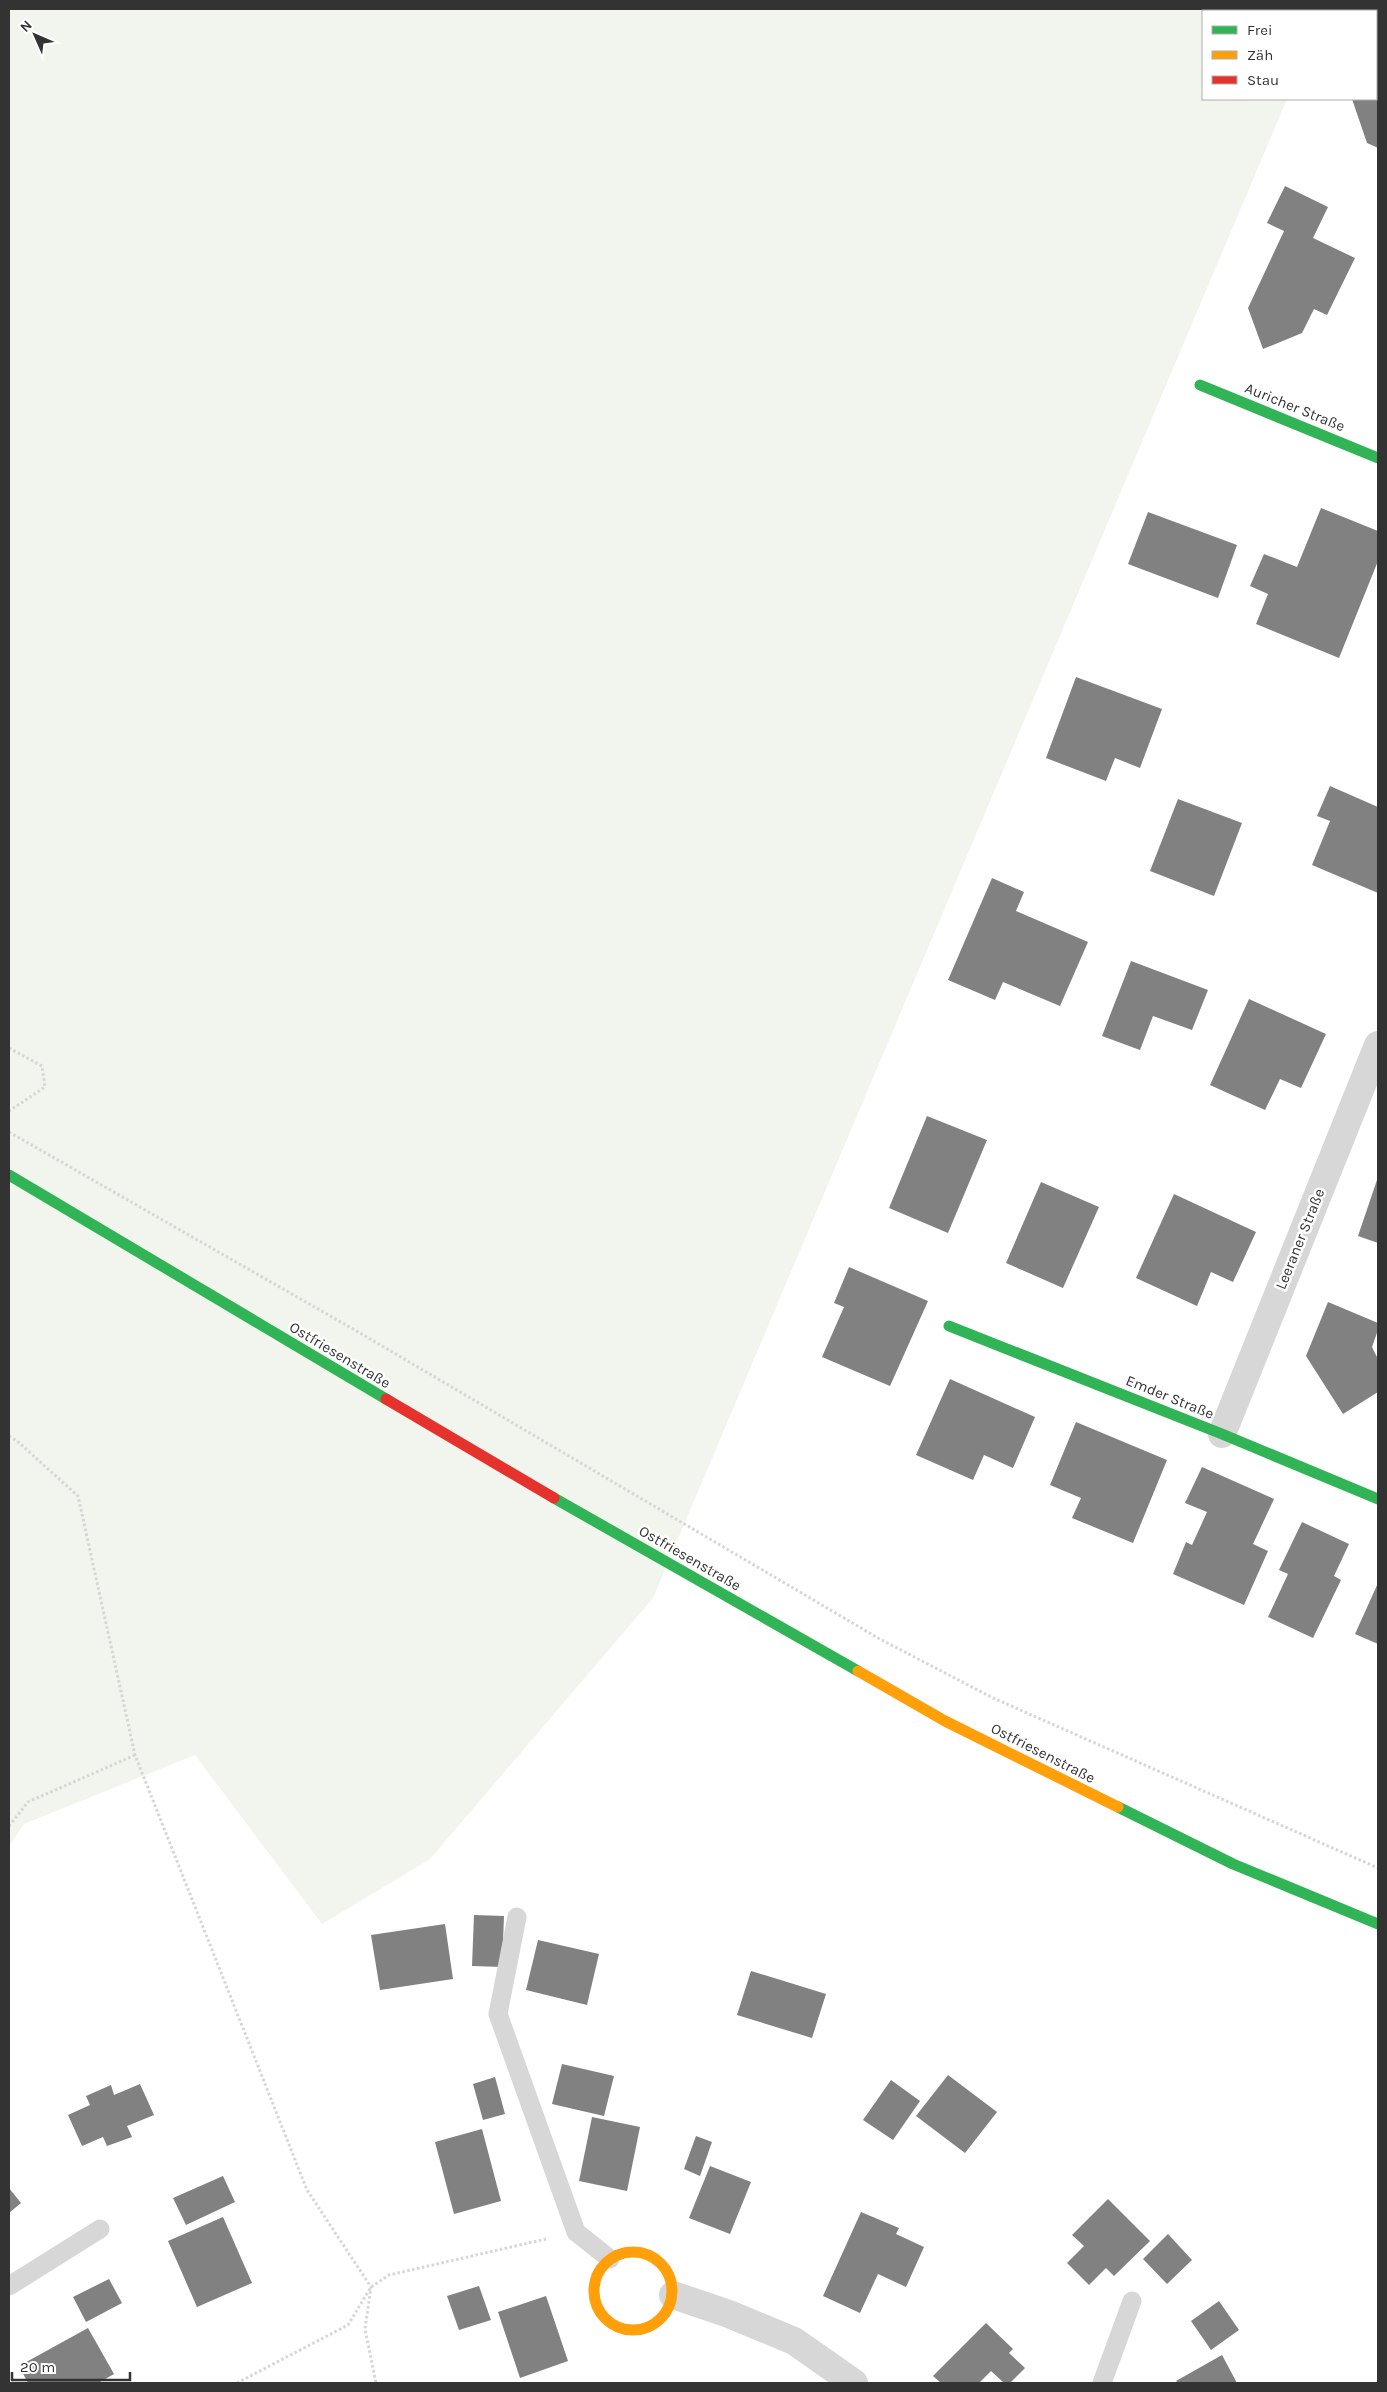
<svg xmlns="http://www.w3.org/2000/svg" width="1387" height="2392" font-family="Karla,sans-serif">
	<rect width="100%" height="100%" fill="#fff"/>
	<path fill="#f1f5ed" d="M9,9H1325L1324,11H1203V99H1287L653,1598L430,1859L322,1924L195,1755L24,1824L9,1846Z"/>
	<g fill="#818181">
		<path d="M1378,59V148L1367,143L1352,99H1376V61Z"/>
		<path d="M1285,186L1328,207L1313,238L1355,258L1327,315L1314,309L1302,333L1263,349L1248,308L1284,231L1267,223Z"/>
		<path d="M1321,508L1378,531V561L1339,658L1256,624L1268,594L1250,586L1264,554L1297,567Z"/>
		<path d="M1148,512L1237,545L1218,598L1128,564Z"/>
		<path d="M1076,677L1162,709L1140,768L1115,758L1106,781L1046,758Z"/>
		<path d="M1330,786L1378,807V893L1312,865L1330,821L1317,816Z"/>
		<path d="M1178,799L1242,823L1214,896L1150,871Z"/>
		<path d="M992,878L1024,892L1016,911L1088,942L1060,1006L1003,982L995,1000L948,980Z"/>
		<path d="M1131,961L1208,990L1192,1030L1153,1016L1140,1050L1102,1036Z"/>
		<path d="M1249,999L1326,1034L1301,1088L1280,1079L1265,1110L1210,1085Z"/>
		<path d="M927,1116L987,1140L948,1233L889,1208Z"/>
		<path d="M1378,1177V1243L1358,1236Z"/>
		<path d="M1041,1182L1099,1207L1063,1288L1006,1263Z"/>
		<path d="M1174,1194L1256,1232L1233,1282L1211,1272L1197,1306L1136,1278Z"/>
		<path d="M849,1267L928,1301L890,1386L822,1357L844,1307L834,1303Z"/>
		<path d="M1328,1302L1378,1323V1330L1372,1347L1378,1359V1392L1343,1414L1306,1356Z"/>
		<path d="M950,1379L1035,1417L1013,1468L984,1455L973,1480L916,1455Z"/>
		<path d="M1076,1422L1167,1460L1133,1543L1072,1518L1081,1498L1050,1485Z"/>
		<path d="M1202,1467L1274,1499L1253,1544L1268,1551L1244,1605L1173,1574L1186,1542L1192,1545L1207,1512L1185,1503Z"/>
		<path d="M1302,1522L1349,1544L1334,1576L1341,1580L1313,1638L1268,1617L1288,1574L1279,1570Z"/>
		<path d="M1378,1583V1644L1355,1634Z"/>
		<path d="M474,1915L504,1916L502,1967L472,1966Z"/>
		<path d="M445,1924L453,1979L380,1990L371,1935Z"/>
		<path d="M538,1940L599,1954L587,2005L526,1990Z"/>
		<path d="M751,1971L826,1994L812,2038L737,2015Z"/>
		<path d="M562,2064L614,2076L604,2116L552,2104Z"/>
		<path d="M948,2075L997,2112L965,2153L916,2116Z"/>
		<path d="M495,2077L505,2114L483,2120L473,2084Z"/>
		<path d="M891,2080L920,2101L893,2140L863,2120Z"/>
		<path d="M140,2084L154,2115L127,2126L132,2137L107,2146L103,2137L82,2146L68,2115L90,2105L86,2096L111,2085L114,2095Z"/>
		<path d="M592,2117L640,2127L627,2191L579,2181Z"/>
		<path d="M482,2129L501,2201L454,2214L435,2142Z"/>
		<path d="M696,2136L712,2142L700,2176L684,2169Z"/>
		<path d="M710,2166L751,2182L730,2234L689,2218Z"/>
		<path d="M223,2176L235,2202L186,2225L173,2198Z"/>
		<path d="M9,2188L21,2203L9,2213Z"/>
		<path d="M1108,2199L1150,2241L1114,2276L1106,2268L1089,2285L1067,2263L1084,2246L1072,2235Z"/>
		<path d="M861,2212L899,2228L896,2234L924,2247L906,2287L878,2274L860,2313L823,2296Z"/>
		<path d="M223,2217L252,2283L197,2307L168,2241Z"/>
		<path d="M1168,2234L1192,2260L1167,2284L1143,2259Z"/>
		<path d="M109,2279L122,2303L86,2322L73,2297Z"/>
		<path d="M479,2286L491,2320L459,2330L447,2296Z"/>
		<path d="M546,2296L568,2361L520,2378L498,2312Z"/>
		<path d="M1219,2301L1239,2330L1211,2350L1191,2321Z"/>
		<path d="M986,2323L1013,2349L1009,2353L1025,2368L1010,2383H1004L991,2371L979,2383H941L933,2376Z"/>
		<path d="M88,2328L114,2374L98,2383H28L19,2366Z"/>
		<path d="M1222,2355L1237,2383H1178L1176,2381Z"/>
	</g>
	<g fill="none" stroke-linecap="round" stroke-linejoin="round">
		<g stroke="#d6d6d6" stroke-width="3" stroke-dasharray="2.5 2.5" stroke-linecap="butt">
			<path d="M9,1048L42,1066L45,1087L9,1111"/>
			<path d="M9,1132L360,1333L878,1638L993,1698L1378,1868"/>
			<path d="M9,1436L17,1441L78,1496L135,1755L307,2190L371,2287L365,2329L376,2383"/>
			<path d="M9,1826L28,1802L135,1755"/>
			<path d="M237,2383L348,2325L371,2287L389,2275L546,2239"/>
		</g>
		<g stroke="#d7d7d7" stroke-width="19">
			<path d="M517,1917L498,2014L576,2232L610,2259"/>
			<path d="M9,2286L100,2229"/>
			<path d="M1102,2383L1132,2301"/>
		</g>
		<g stroke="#d7d7d7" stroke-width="28">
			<path d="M1222,1434L1378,1045"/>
			<path d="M673,2295L729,2314L794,2341L854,2383"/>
		</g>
		<g stroke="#30b455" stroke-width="11">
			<path d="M1200,385L1378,458"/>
			<path d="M9,1175L386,1399"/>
			<path d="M949,1326L1222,1434L1378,1499"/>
			<path d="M554,1498L858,1671"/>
			<path d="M1118,1807L1233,1864L1378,1924"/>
		</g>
		<g stroke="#ff9f0a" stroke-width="11">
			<path d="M858,1671L945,1721L1118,1807"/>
			<circle cx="633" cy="2291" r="39"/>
		</g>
		<path stroke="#e5322d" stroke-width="11" d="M386,1399L554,1498"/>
	</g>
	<g text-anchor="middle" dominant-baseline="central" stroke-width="5" stroke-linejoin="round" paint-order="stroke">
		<g font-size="15" fill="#333" stroke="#fff">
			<text transform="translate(1295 407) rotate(22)">Auricher Straße</text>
			<text transform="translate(1300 1239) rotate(-68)">Leeraner Straße</text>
			<text transform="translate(340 1355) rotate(31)">Ostfriesenstraße</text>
			<text transform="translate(1170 1397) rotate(22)">Emder Straße</text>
			<text transform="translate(690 1558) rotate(30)">Ostfriesenstraße</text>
			<text transform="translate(1043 1753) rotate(27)">Ostfriesenstraße</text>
		</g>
	</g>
	<rect width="1387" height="2392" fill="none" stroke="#333333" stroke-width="20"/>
	<rect x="1202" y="10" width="175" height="90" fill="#ffffff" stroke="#adadad"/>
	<rect x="1212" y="26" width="25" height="8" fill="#30b455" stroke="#adadad"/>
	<text x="1247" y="35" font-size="15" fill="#333333">Frei</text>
	<rect x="1212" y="51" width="25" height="8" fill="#ff9f0a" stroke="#adadad"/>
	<text x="1247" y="60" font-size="15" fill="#333333">Zäh</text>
	<rect x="1212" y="76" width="25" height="8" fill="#e5322d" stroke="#adadad"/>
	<text x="1247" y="85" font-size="15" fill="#333333">Stau</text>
	<g transform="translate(35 35) rotate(315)" stroke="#ffffff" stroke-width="4" paint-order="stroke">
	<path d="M0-4L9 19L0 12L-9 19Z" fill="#333333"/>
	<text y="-8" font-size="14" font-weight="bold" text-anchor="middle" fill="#333333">N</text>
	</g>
	<path d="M12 2372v8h118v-8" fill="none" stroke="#333333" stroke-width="2.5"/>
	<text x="20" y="2372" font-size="15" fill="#333333" stroke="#ffffff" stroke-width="4" paint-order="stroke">20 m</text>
</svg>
